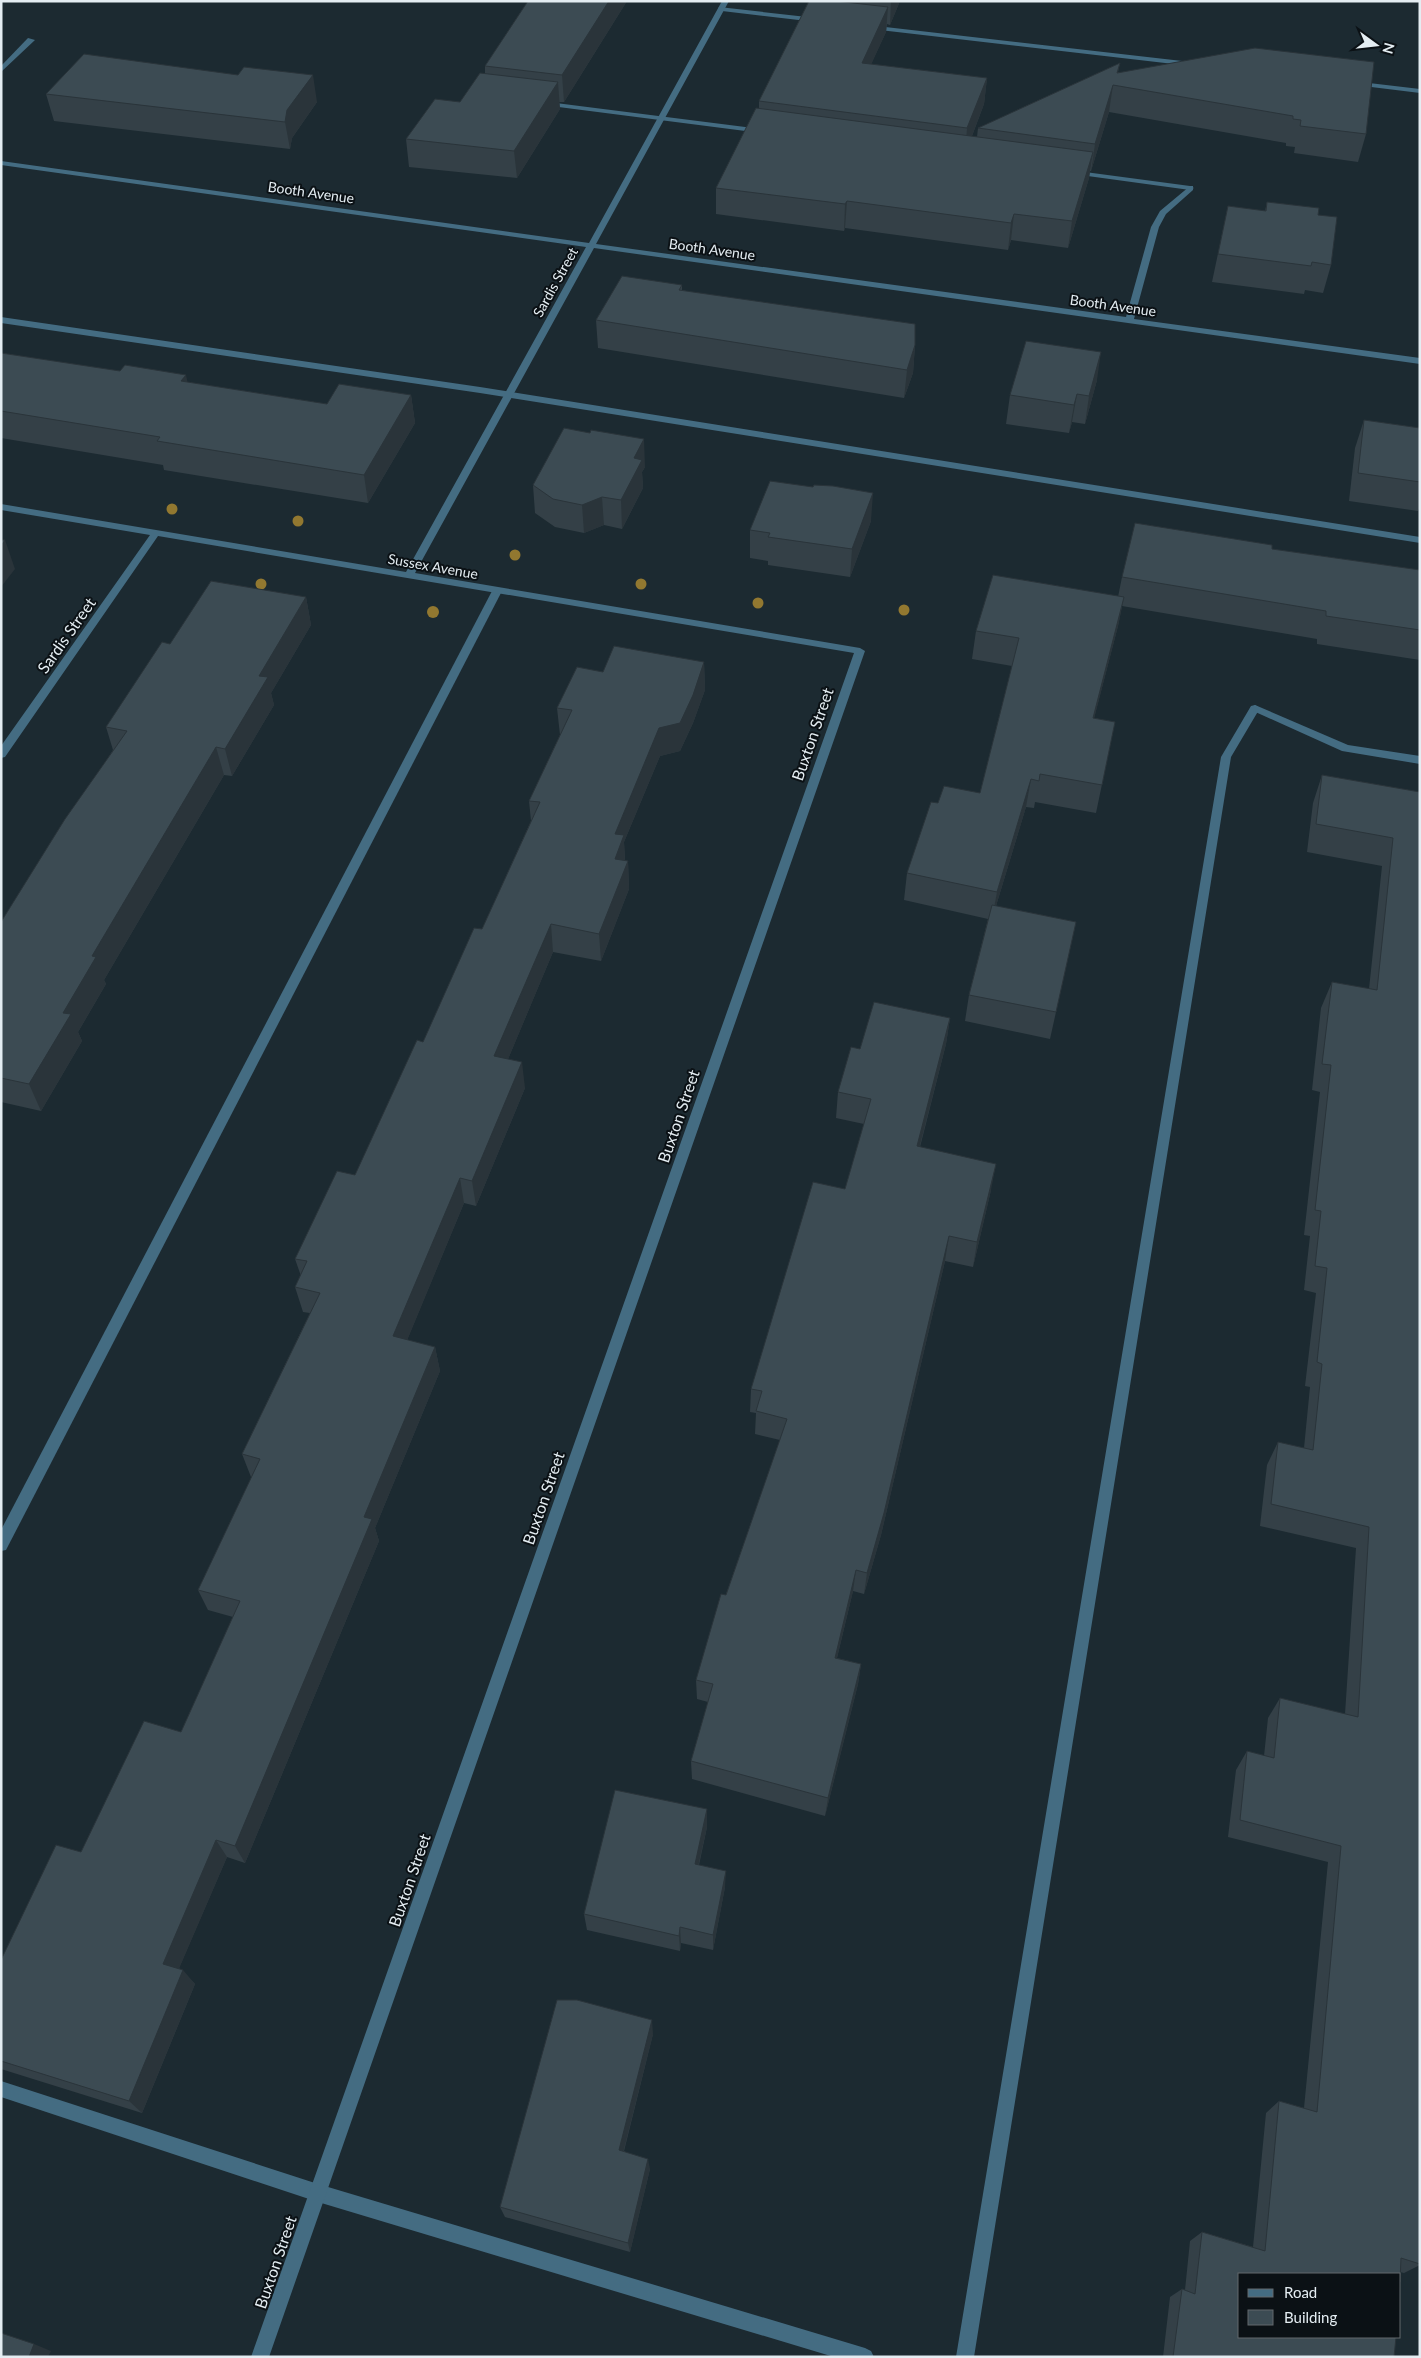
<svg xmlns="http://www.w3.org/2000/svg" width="1421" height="2358" font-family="Lato,sans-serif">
	<rect width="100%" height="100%" fill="#1c2a31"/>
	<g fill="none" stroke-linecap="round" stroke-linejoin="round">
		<g fill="#446c82" fill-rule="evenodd">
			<path d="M719,7L816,18L820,20L816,22L722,11L718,9Z"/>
			<path d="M868,25L1191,62L1195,64L1191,66L871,29H868Z"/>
			<path d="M28,38L35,40L1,72V66Z"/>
			<path d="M1352,81L1420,89V93L1355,85H1352Z"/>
			<path d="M540,101L761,129L765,131L761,133L543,105H540Z"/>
			<path d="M1070,170L1190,186L1194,188L1190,190L1073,174H1070Z"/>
			<path d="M1,317L480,387L1420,537V543L480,393L1,323Z"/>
			<path d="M497,588L502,591L6,1550L1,1551V1530L492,591Z"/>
			<path d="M1255,705L1260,708L1231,757L974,2357H956L1221,757L1251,706Z"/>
			<path d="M1,2081L318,2184L865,2348L871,2351L874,2357H834L318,2202L1,2097Z"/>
		</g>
		<g fill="#446c82" fill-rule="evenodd">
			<path d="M722,1H729L596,244L1126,317L1151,227L1160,211L1190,186H1193V190L1166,214L1159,227L1134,319L1420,358V364L594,248L415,573L860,648L865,651L269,2357H251L854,653L158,536L5,757L1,758V746L150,535L1,510V504L406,572L586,247L1,165V161L589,243Z"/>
			<path d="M1255,705L1348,745L1420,756V764L1342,751L1251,710L1250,708Z"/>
		</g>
	</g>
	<g fill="#927830">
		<circle cx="172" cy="509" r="5.5"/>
		<circle cx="298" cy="521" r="5.5"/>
		<circle cx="515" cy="555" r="5.5"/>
		<circle cx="261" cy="584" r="5.5"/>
		<circle cx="641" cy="584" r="5.5"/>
		<circle cx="758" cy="603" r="5.5"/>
		<circle cx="904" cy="610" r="5.5"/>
		<circle cx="433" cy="612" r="6"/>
	</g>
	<g fill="#344047">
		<path d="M528,1H627L564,102H559L560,109L517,178L409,167L406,139L460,102L485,74V66Z"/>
		<path d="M809,1H900L890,25L887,24L886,32L871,64L987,78L984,104L972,136L977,137L978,128L1120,63L1118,72L1366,134L1358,162L1294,153L1295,147L1286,146V143L1109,112L1091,171H1090L1089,178L1068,248L1011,240L1008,250L845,228L844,231L716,214V188L759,108V101Z"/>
		<path d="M46,94L317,102L292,138L290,149L54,121Z"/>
		<path d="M1267,202L1318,215L1331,265L1323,293L1305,290L1304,294L1212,282L1228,206L1265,211Z"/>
		<path d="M682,285V290L915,345L913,373L904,398L598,348L596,320Z"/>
		<path d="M1,353L327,404L411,395L415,423L368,503L164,470L163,465L1,438Z"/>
		<path d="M1097,380L1085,424L1072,422L1069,433L1006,424L1010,395Z"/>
		<path d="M1364,420L1420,428V507L1418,511L1349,501L1355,448Z"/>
		<path d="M645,467L642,472L643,488L622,529L604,525L584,533L555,527L535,513L533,485Z"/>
		<path d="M871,521L850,577L768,565V561L750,558V530Z"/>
		<path d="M1272,549L1420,570V660L1317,644V639L1122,606L1118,626L1094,718L1115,722L1096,813L1035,802L1034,808L1026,807L996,906L1076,922L1050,1039L965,1021L969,995L988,919L904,900L907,873L938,803L980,793L1012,666L972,659L976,631L1118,597L1122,577Z"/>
		<path d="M306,597L311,625L271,693L274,705L232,776L224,775L104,980L106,984L78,1032L82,1041L41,1111L1,1102V922L113,750L106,727L170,644Z"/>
		<path d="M704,662L705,690L693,723L680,751L660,756L624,842L625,861H628L629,889L601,961L553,952L508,1059L525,1088L476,1206L464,1203L407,1340L435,1347L440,1371L375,1528L379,1541L245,1863L227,1857L179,1968L195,1984L142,2113L1,2069V1960L81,1852L181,1732L233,1617L208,1610L198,1590L252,1477H251L242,1454L310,1313L303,1312L295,1287L301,1276L295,1259L355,1175L482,929L531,821L529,801L560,735L557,708L603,672Z"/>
		<path d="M1322,775L1420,792V2265L1404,2273L1400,2272L1394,2357H1163L1170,2297L1182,2289L1185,2290L1190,2241L1202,2232L1253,2247L1266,2113L1279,2101L1304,2108L1328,1862L1228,1837L1236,1770L1247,1751L1264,1756L1268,1718L1280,1698L1345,1714L1356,1548L1260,1526L1267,1465L1278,1442L1304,1448L1310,1387L1305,1386L1316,1293L1304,1290L1310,1236L1304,1235L1320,1092L1312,1090L1321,1008L1332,982L1369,989L1382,866L1307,852L1313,803Z"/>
		<path d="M950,1018L946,1044L920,1147L991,1190L973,1267L945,1261L881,1535L864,1594L853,1591L837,1658L861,1664L858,1684L825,1816L692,1779L691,1761L708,1702L697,1699L696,1680L780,1440L755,1434L756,1413L750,1412L751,1389L845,1189L864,1124L836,1118L838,1092L860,1049Z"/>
		<path d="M707,1809V1827L699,1865L725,1887L713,1950L681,1943L680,1951L587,1930L584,1914Z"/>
		<path d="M653,2034L624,2151L650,2169L630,2252L505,2217L500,2207Z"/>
	</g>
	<g fill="#2a343a">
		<path d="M609,1H627L564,102L562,75Z"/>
		<path d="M891,1H900L890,25Z"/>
		<path d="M888,7L886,32L860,89L862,63Z"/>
		<path d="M313,75L317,102L292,138L290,149L285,122L287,110Z"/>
		<path d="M987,78L984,104L965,154L967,128Z"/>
		<path d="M558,82L560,109L517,178L514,151Z"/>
		<path d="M1113,85L1109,112L1091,171L1095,144Z"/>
		<path d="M1093,152L1089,178L1068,248L1072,221Z"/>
		<path d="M847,201L845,228L844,231L845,204Z"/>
		<path d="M1014,214L1011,240L1008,250L1011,223Z"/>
		<path d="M915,345L913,373L904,398L907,370Z"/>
		<path d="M1101,352L1097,380L1085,424L1089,396Z"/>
		<path d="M186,375L192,403L181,381Z"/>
		<path d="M1077,394L1072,422L1069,433L1074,405Z"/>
		<path d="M411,395L415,423L368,503L364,475Z"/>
		<path d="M644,439L645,467L642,472L643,488L622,529L621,500L634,458Z"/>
		<path d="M873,493L871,521L850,577L852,549Z"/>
		<path d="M602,497L604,525L584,533L582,505Z"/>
		<path d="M5,540L15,569L1,587V546Z"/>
		<path d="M306,597L311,625L271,693L274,705L232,776L225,749L259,676Z"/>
		<path d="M1124,597L1118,626L1087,746L1093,718Z"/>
		<path d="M704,662L705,690L693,723L680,751L660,756L624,842L625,863L615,859V834L659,728Z"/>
		<path d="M216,747L224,775L104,980L106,984L78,1032L82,1041L41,1111L29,1084L63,1013L92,956Z"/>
		<path d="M1031,779L1026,807L992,919L997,892Z"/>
		<path d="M628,861L629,889L601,961L599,934Z"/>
		<path d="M551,924L553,952L498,1083L494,1056Z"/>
		<path d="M950,1018L946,1044L913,1172L917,1146Z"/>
		<path d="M522,1062L525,1088L476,1206L472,1181Z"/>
		<path d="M996,1164L991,1190L973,1267L977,1242Z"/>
		<path d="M460,1178L464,1203L399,1360L393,1336Z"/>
		<path d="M949,1236L945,1261L881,1535L864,1594L867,1573Z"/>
		<path d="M435,1347L440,1371L375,1528L379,1541L245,1863L235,1846L364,1517Z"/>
		<path d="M856,1570L853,1591L832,1678L835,1658Z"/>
		<path d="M861,1664L858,1684L825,1816L828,1798Z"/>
		<path d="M707,1809V1827L695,1880V1864Z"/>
		<path d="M216,1840L227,1857L175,1978L163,1964Z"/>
		<path d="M726,1871L725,1887L713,1950V1935Z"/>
		<path d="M680,1927L681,1943L680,1951L679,1936Z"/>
		<path d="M183,1970L195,1984L142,2113L129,2101Z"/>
		<path d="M652,2020L653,2034L621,2161L619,2150Z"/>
		<path d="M648,2159L650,2169L630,2252L628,2243Z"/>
		<path d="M34,2344L51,2351L48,2357H29Z"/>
	</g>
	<g fill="#3c4b53" stroke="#2a343a">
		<path d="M528,1H609L562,75L485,66Z"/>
		<path d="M809,1H836L888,7L862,63L987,78L967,128L759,101Z"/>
		<path d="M1255,48L1374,62L1366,134L1300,126L1301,120L1293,119V116L1113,85L1095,144L978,128L1120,63L1117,73Z"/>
		<path d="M84,54L238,75L244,67L313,75L287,110L285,122L46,94Z"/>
		<path d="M480,73L558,82L514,151L406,139L435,99L460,102Z"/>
		<path d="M756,108L1093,152L1072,221L1014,214L1011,223L847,201L845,204L716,188Z"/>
		<path d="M1267,202L1319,208L1318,215L1337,217L1331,265L1312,262L1311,266L1218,254L1228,206L1266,211Z"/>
		<path d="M622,276L682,285L679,290L915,324V345L907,370L596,320Z"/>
		<path d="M1026,341L1101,352L1089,396L1077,394L1074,405L1010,395Z"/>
		<path d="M1,353L120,371L125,365L186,375L181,381L327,404L339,384L411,395L364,475L157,441L160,437L1,411Z"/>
		<path d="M1364,420L1420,428V482L1358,473Z"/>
		<path d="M564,428L590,433L591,430L644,439L634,458L642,460L621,500L602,497L582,505L553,499L533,485Z"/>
		<path d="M770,481L813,487L814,485L833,486L873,493L852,549L768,537L770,533L750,530Z"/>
		<path d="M1135,523L1272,545V549L1420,570V630L1326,616V611L1122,577Z"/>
		<path d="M1,540H5L1,546Z"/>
		<path d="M993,575L1124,597L1093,718L1115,722L1102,785L1040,774L1039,781L1031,779L997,892L907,873L931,802L938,803L944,786L980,793L1019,638L976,631Z"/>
		<path d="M211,581L306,597L259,676L268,677L225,749L216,747L92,956L96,957L63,1013L71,1014L29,1084L1,1078V922L65,819L127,731L106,727L162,642L170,644Z"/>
		<path d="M614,646L704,662L693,695L680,723L659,728L615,834L624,835L615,859L628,861L599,934L551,924L494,1056L522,1062L472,1181L460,1178L393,1336L435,1347L364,1517L372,1519L235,1846L216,1840L163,1964L183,1970L129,2101L1,2061V1960L56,1845L81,1852L144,1721L181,1732L240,1601L198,1590L260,1459L242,1454L320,1293L295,1287L307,1261L295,1259L337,1171L355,1175L417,1040L423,1042L474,928L482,929L540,802L529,801L572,710L557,708L577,667L603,672Z"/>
		<path d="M1322,775L1420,792V2264L1401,2258L1400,2282V2274H1240V2337H1396L1394,2357H1173L1182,2289L1195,2294L1202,2232L1265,2251L1279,2101L1317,2112L1341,1846L1240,1820L1247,1751L1274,1758L1280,1698L1358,1717L1369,1527L1271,1504L1278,1442L1313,1450L1322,1364L1317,1362L1327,1268L1315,1266L1321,1211L1315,1210L1331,1065L1322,1064L1332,982L1377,990L1393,838L1316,824Z"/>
		<path d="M992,905L1076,922L1056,1012L969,995Z"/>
		<path d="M874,1002L950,1018L917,1146L996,1164L977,1242L949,1236L884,1513L867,1573L856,1570L835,1658L861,1664L828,1798L691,1761L713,1684L696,1680L721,1594L726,1595L787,1419L756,1411L762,1391L751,1389L813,1182L845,1189L871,1099L838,1092L851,1047L860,1049Z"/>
		<path d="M615,1790L707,1809L695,1864L726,1871L713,1935L680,1927L679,1936L584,1914Z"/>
		<path d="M557,2000H577L652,2020L619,2150L648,2159L628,2243L500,2207Z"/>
		<path d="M1,2333L34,2344L29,2357H1Z"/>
	</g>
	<g text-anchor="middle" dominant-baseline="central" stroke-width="4" stroke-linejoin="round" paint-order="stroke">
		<g font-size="14" fill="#e4edf2" stroke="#0b1115">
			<text transform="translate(311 192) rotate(8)">Booth Avenue</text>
			<text transform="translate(712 249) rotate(8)">Booth Avenue</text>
			<text transform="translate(555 282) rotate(-61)">Sardis Street</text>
			<text transform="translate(1113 305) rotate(8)">Booth Avenue</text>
			<text transform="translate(433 566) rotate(10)">Sussex Avenue</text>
		</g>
		<g font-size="16" fill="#e4edf2" stroke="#0b1115">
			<text transform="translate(66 635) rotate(-55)">Sardis Street</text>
			<text transform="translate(812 734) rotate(-71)">Buxton Street</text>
			<text transform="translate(678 1116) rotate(-71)">Buxton Street</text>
			<text transform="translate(543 1498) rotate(-71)">Buxton Street</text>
			<text transform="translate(409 1880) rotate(-71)">Buxton Street</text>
			<text transform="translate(275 2262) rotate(-71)">Buxton Street</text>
		</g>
	</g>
	<rect width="1421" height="2358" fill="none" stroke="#e4edf2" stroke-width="5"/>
	<rect x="1238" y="2273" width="162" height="65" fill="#0b1115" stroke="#62696d"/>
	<rect x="1248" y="2289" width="25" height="8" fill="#446c82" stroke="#62696d"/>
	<text x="1284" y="2298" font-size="15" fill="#e4edf2">Road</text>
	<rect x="1248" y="2310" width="25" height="15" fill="#3c4b53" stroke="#62696d"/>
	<text x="1284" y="2323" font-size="15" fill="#e4edf2">Building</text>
	<g transform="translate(1376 45) rotate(105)" stroke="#0b1115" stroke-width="4" paint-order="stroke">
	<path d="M0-4L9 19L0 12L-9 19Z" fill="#e4edf2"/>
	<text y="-8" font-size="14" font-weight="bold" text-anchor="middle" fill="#e4edf2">N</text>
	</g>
</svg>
